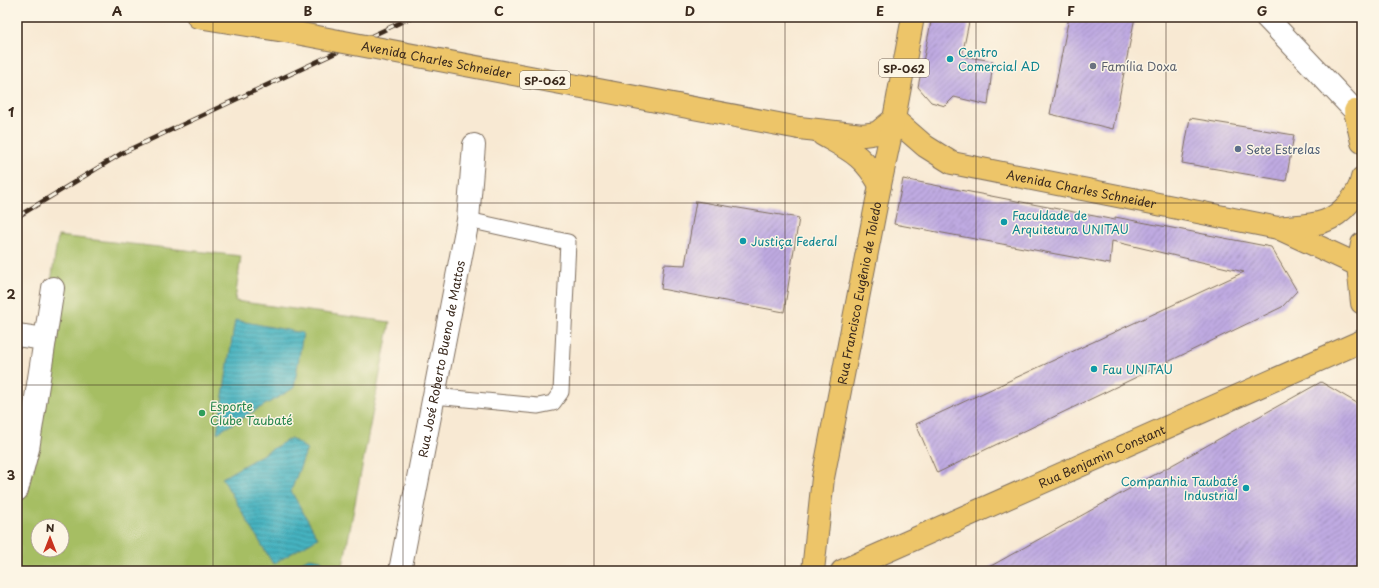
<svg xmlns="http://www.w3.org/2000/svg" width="1379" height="588" font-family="'Playpen Sans',sans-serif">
	<defs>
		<pattern id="water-rules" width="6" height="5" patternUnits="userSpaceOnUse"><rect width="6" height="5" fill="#44b2c0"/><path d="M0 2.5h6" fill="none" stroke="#3a919b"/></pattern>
		<pattern id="building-hatch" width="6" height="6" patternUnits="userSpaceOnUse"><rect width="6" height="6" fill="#bfaae2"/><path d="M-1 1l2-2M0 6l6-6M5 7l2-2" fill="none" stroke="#9c8bb7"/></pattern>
	</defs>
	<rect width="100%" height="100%" fill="#fcf5e5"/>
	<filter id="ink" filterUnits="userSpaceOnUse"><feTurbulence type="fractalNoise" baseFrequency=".025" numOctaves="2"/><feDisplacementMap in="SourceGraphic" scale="8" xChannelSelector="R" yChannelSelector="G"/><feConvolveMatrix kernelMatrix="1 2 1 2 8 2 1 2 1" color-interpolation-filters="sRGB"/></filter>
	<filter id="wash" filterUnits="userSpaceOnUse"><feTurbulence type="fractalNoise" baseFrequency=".012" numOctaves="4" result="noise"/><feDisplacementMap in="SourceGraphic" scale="16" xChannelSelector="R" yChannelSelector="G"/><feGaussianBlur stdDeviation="0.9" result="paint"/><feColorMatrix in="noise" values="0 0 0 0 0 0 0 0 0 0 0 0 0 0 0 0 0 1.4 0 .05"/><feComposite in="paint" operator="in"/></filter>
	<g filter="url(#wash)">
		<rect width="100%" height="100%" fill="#f8e9d3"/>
		<path fill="#a6be64" stroke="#707441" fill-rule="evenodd" d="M58,236L241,256L235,301L390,322L342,571H17V505ZM38,526H62V550H38Z"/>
		<g fill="url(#water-rules)" stroke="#406e6f">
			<path d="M235,320L303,333L294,388L217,433Z"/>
			<path d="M291,438L307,449L291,491L318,538L273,564L222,478Z"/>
			<path d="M309,558L321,560L329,571H294L298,564Z"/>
		</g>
		<g id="blocks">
			<g fill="url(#building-hatch)">
				<path d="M932,17H970L962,56L993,61L988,105L954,97L945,106L931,102L918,87Z"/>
				<path d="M1069,17H1135L1113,129L1050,114Z"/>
				<path d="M1190,118L1294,135L1286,181L1182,163Z"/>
				<path d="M903,179L1115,220V217L1271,247L1297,291L1282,307L937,473L916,424L1244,272L1112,241L1110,264L894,224Z"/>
				<path d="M696,201L799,218L784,312L661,289L664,264L685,265Z"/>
				<path d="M1321,382L1362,406V571H982Z"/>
			</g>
		</g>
	</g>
	<g filter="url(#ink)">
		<use href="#blocks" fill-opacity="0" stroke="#7d6d5d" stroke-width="1"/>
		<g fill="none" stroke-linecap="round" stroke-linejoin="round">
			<g stroke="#7d6d5d" stroke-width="17">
				<path id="lane" d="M434,396L538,406L553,403L561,392L568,242L468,220"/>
			</g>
			<g stroke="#7d6d5d" stroke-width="24">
				<g id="street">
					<path d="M1266,17L1355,111L1362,116"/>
					<path d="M17,335L45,339"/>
					<path d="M17,490L28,449L53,288"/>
					<path id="s1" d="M400,571L468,220L474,145"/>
				</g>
			</g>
			<g stroke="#7d6d5d" stroke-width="24">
				<g id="primary">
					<path d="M198,17L291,32"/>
					<path d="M1355,111L1362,142"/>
					<path id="s2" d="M894,119L925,146L952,163L1278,228L1358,265"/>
					<path d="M799,128L863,135L877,133L894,119"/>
					<path d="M823,135C851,151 864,156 880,185"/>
					<path d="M1278,228C1293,226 1311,226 1325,221C1341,215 1359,195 1362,178"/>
					<path d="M1362,244L1358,265L1362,303"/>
					<path id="s3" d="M813,571L823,478L880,185L894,119L913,17"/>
					<path id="s4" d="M842,571L1362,341"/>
				</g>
			</g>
			<use href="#lane" stroke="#fff" stroke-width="15"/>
			<use href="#street" stroke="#fff" stroke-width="22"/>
			<use href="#primary" stroke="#edc569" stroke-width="22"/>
			<g stroke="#3b2a1e" stroke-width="4.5">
				<path id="rail" d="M17,217L124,152L412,17"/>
			</g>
			<use href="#rail" stroke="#fcf5e5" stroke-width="3" stroke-dasharray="9" stroke-linecap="butt"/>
			<g stroke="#7d6d5d" stroke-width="24" stroke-linecap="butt">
				<g id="primary-bridge">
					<path id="s5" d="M291,32L799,128"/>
				</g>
			</g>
			<use href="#primary-bridge" stroke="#edc569" stroke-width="22"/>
		</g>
	</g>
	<path fill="none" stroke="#3b2a1e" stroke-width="1" stroke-opacity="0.55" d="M213,17V571M403,17V571M594,17V571M785,17V571M976,17V571M1166,17V571M17,203H1362M17,385H1362"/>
	<g fill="#0f9aa8" stroke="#fcf5e5" stroke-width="1.5">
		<circle cx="950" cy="59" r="4"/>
		<circle cx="1004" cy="222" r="4"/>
		<circle cx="743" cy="241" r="4"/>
		<circle cx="1094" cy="369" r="4"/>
		<circle cx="1246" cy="488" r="4"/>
	</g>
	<circle fill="#6b7280" stroke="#fcf5e5" stroke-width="1.5" cx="1093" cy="66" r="4"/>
	<circle fill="#5c6f8a" stroke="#fcf5e5" stroke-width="1.5" cx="1238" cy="149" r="4"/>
	<circle fill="#2e9e5b" stroke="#fcf5e5" stroke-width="1.5" cx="202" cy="413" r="4"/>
	<g text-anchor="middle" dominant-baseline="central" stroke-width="3" stroke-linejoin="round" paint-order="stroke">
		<g fill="#fcf5e5" stroke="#75675a" stroke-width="1">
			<rect x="879" y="59" width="50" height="18" rx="3"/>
			<rect x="520" y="71" width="50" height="18" rx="3"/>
		</g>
		<g font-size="11" font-weight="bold" fill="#3b2a1e">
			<text x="904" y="68">SP-062</text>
			<text x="545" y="80">SP-062</text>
		</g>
		<g font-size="12" fill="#0d838f" stroke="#fcf5e5" text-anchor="start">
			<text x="958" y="52">Centro<tspan x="958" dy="14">Comercial AD</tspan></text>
			<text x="1012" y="215">Faculdade de<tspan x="1012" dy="14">Arquitetura UNITAU</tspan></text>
			<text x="751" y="241">Justiça Federal</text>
			<text x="1102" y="369">Fau UNITAU</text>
			<text x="1238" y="481" text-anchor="end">Companhia Taubaté<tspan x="1238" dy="14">Industrial</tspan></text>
		</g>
		<g font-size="12" fill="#3b2a1e" stroke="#fcf5e5">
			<text stroke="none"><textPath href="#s5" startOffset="148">Avenida Charles Schneider</textPath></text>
			<text stroke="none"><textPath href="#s2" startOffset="205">Avenida Charles Schneider</textPath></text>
			<text stroke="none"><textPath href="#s3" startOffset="282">Rua Francisco Eugênio de Toledo</textPath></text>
			<text stroke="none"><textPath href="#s1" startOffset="216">Rua José Roberto Bueno de Mattos</textPath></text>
			<text stroke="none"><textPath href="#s4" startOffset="284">Rua Benjamin Constant</textPath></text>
		</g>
		<g font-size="12" fill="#5b616d" stroke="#fcf5e5" text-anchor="start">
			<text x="1101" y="66">Família Doxa</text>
		</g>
		<g font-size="12" fill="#4e5e75" stroke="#fcf5e5" text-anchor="start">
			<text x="1246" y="149">Sete Estrelas</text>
		</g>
		<g font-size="12" fill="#27864d" stroke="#fcf5e5" text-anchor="start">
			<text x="210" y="406">Esporte<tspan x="210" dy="14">Clube Taubaté</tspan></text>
		</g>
	</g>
	<rect width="1379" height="588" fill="none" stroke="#fcf5e5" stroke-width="44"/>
	<g transform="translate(50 538)"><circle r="19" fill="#fcf5e5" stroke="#afa495"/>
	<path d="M0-3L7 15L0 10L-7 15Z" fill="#c8321e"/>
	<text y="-6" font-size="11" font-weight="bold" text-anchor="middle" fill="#3b2a1e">N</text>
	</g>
	<rect x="22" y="22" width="1335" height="544" fill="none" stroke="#3b2a1e" stroke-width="1.5"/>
	<g font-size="13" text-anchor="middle" font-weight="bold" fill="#3b2a1e">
		<text x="117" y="16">A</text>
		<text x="308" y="16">B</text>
		<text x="499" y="16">C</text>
		<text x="690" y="16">D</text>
		<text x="880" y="16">E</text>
		<text x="1071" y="16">F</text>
		<text x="1262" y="16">G</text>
		<text x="11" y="117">1</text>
		<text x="11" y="299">2</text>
		<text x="11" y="480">3</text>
	</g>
</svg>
